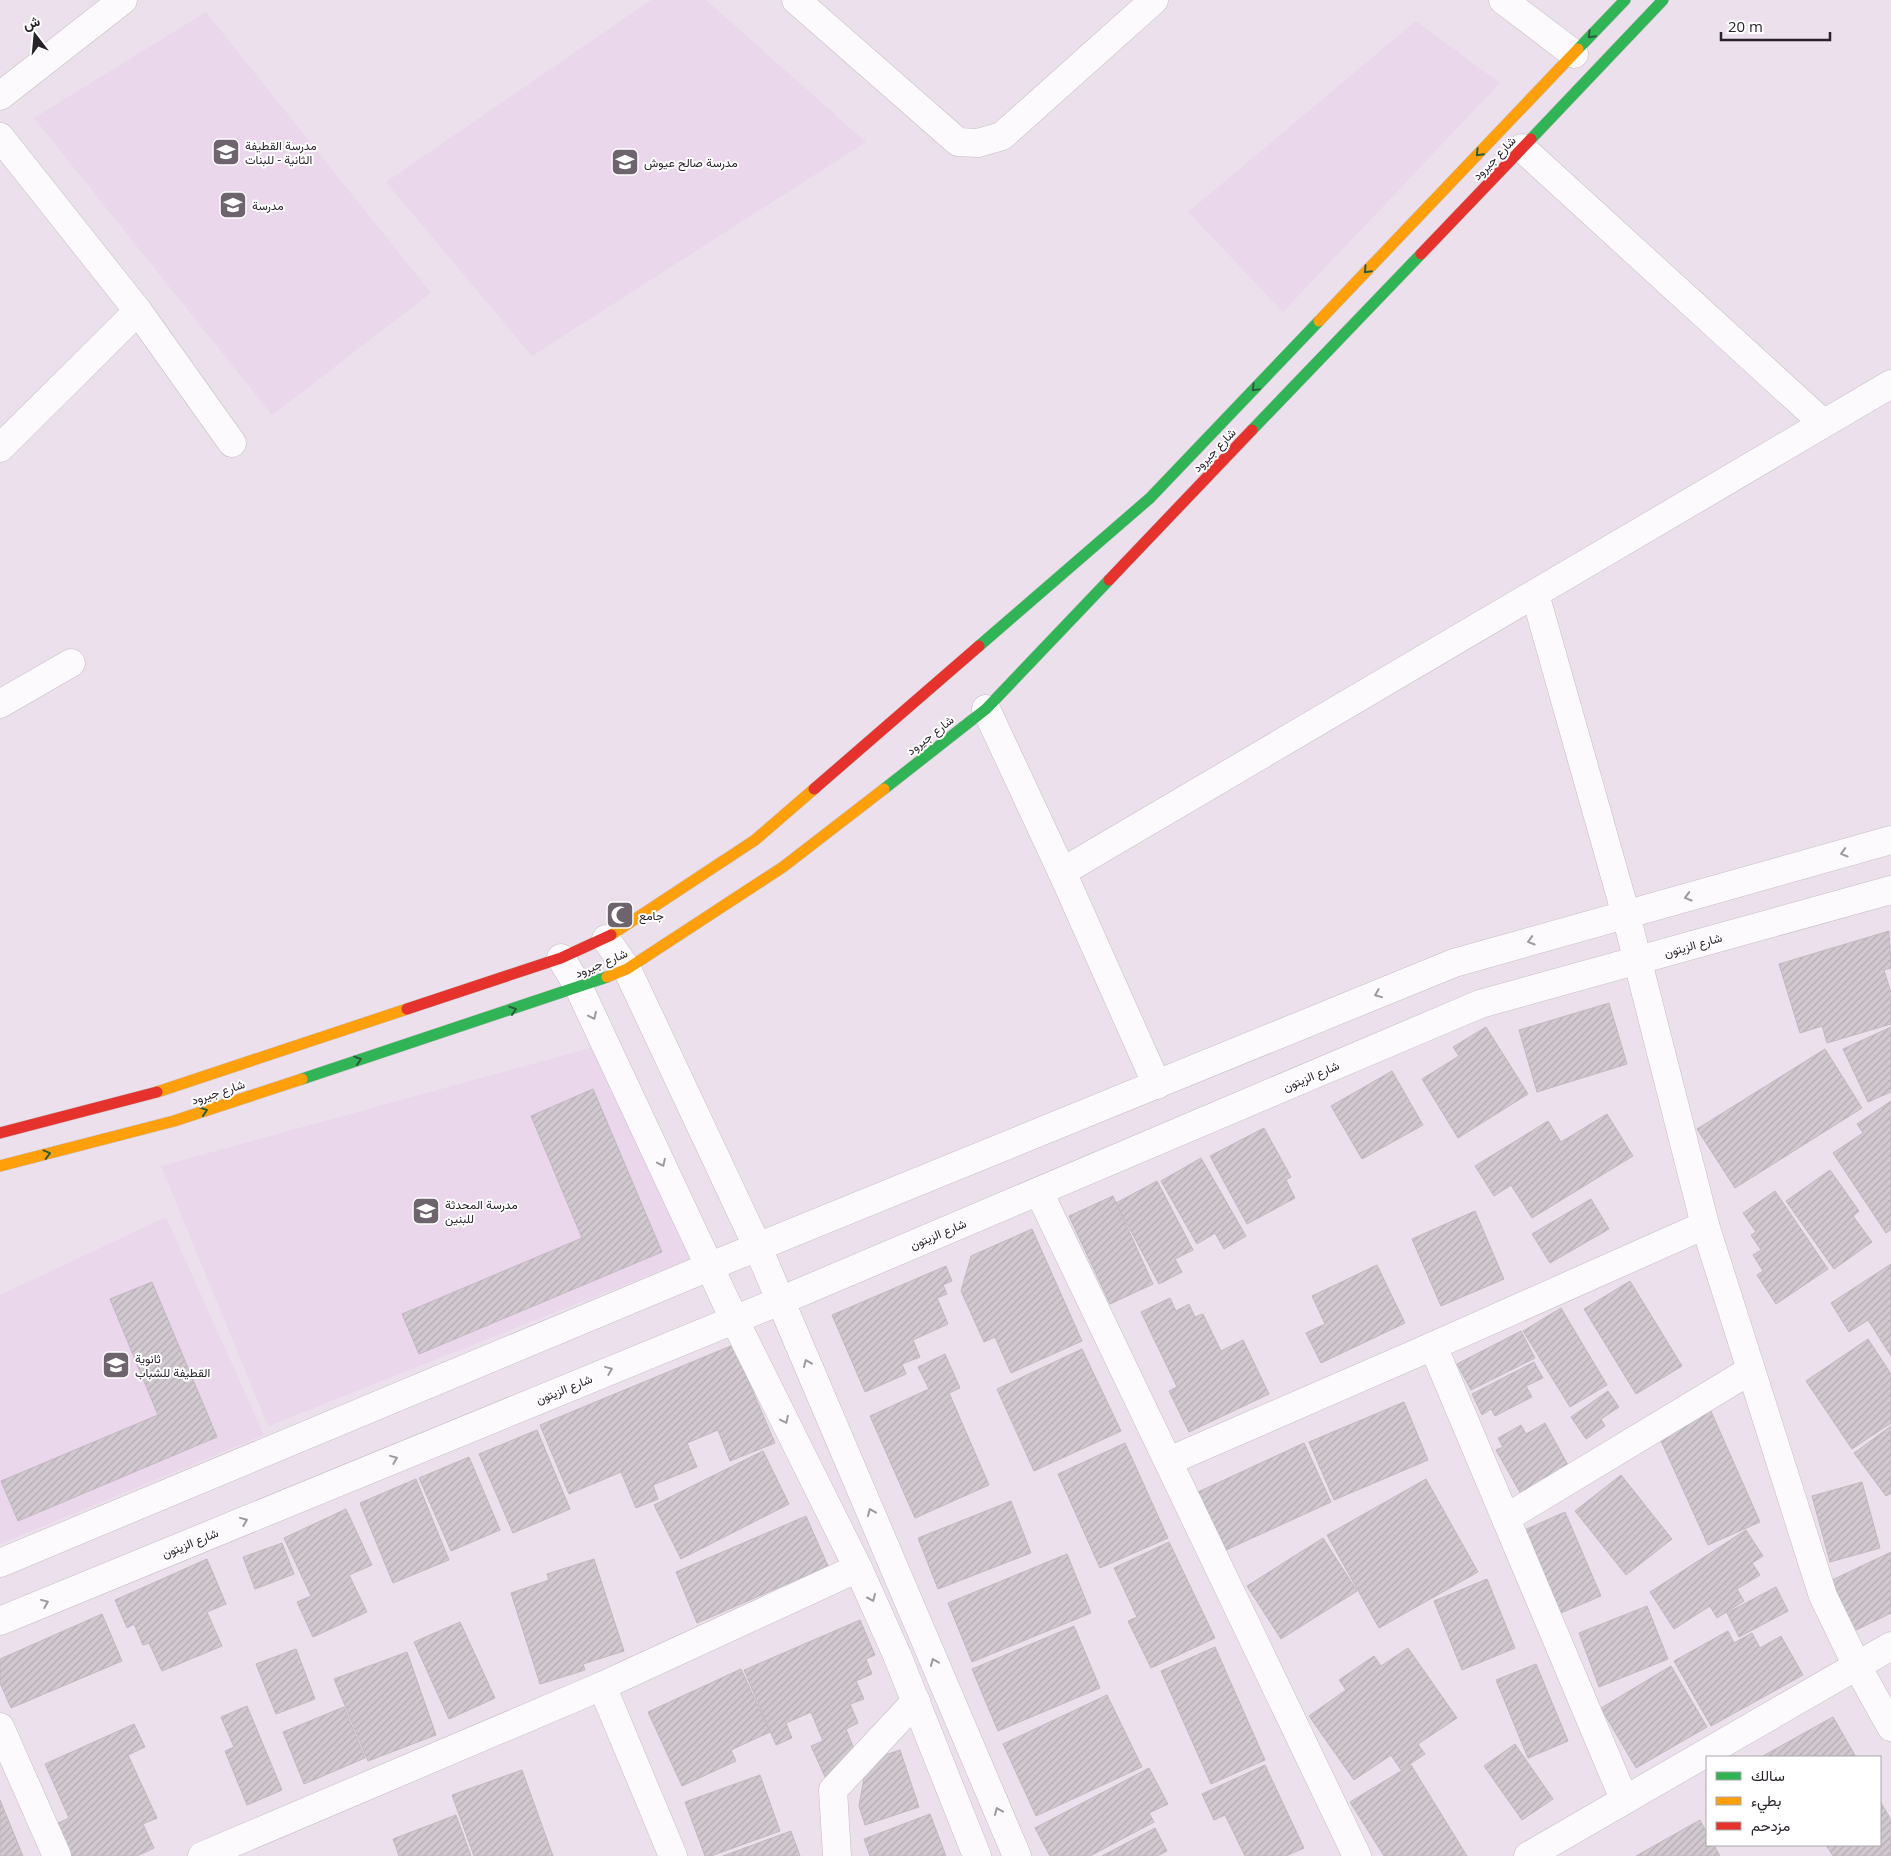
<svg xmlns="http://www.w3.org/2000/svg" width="1891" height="1856" font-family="'Open Sans',Vazirmatn,sans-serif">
	<defs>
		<pattern id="building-hatch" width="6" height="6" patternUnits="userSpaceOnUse" patternTransform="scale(1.25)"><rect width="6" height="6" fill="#d2c9d0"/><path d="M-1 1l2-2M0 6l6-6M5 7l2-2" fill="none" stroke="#b4acb3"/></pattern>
	</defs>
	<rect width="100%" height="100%" fill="#ebe0eb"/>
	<g fill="#ead7eb">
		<path d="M651,0H706L866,142L532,356L386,182Z"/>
		<path d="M206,12L431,293L272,415L34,118Z"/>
		<path d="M1416,21L1500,83L1283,312L1188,212Z"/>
		<path d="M594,1047L695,1257L268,1426L161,1166Z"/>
		<path d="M166,1217L264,1435L0,1544V1295Z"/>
	</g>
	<g fill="url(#building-hatch)" stroke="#c2b8c0">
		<path d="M1889,931L1891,968L1884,970L1891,993V1024L1827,1043L1822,1026L1800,1033L1779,964Z"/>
		<path d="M1609,1003L1627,1064L1537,1092L1519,1030Z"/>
		<path d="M1486,1027L1528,1094L1458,1138L1422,1079L1459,1056L1453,1047Z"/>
		<path d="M1891,1027V1092L1868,1102L1843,1049Z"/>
		<path d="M1825,1049L1862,1108L1735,1188L1697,1129Z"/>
		<path d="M1392,1071L1423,1125L1362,1159L1331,1106Z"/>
		<path d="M593,1089L662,1252L419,1354L402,1314L582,1238L531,1116Z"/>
		<path d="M1891,1101V1229L1886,1233L1833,1153L1863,1133L1857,1124Z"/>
		<path d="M1607,1114L1633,1156L1532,1218L1511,1185L1494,1196L1475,1166L1548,1121L1561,1142Z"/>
		<path d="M1264,1128L1291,1177L1286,1180L1295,1198L1247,1224L1210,1156Z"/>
		<path d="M1201,1158L1246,1236L1224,1249L1215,1233L1197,1244L1161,1181Z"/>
		<path d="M1830,1170L1859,1211L1853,1216L1872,1242L1834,1269L1786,1201Z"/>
		<path d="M1157,1181L1193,1250L1175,1259L1182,1272L1159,1284L1116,1203Z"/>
		<path d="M1775,1191L1828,1269L1776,1304L1757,1275L1763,1271L1753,1255L1761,1250L1751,1235L1756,1232L1743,1213Z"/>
		<path d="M1113,1196L1153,1284L1110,1304L1069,1216Z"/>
		<path d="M1591,1199L1609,1229L1550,1263L1532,1234Z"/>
		<path d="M1475,1211L1504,1279L1441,1306L1412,1239Z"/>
		<path d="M1032,1229L1082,1341L1011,1373L995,1337L984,1342L961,1291L971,1256Z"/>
		<path d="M1891,1264V1356L1868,1320L1849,1332L1831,1303Z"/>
		<path d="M1377,1265L1405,1323L1321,1363L1306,1333L1325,1324L1312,1296Z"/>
		<path d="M946,1266L952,1281L943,1285L947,1294L937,1298L948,1324L913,1340L920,1357L902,1364L906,1374L865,1392L832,1315Z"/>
		<path d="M1630,1281L1682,1366L1636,1394L1584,1309Z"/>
		<path d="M152,1282L217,1437L18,1521L1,1481L158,1415L110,1299Z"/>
		<path d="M1170,1298L1176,1311L1189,1304L1195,1317L1203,1314L1221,1351L1243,1340L1269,1394L1189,1432L1169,1391L1177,1387L1141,1312Z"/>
		<path d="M1561,1308L1607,1385L1570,1407L1523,1331Z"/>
		<path d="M1521,1331L1535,1358L1471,1390L1457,1364Z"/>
		<path d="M1868,1339L1891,1374V1423L1852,1449L1806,1381Z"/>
		<path d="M733,1345L775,1443L730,1461L718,1430L687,1443L697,1467L653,1485L658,1499L636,1508L621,1472L569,1494L540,1425Z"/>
		<path d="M1082,1349L1121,1431L1034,1471L997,1389Z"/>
		<path d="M945,1354L960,1388L949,1393L989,1485L915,1518L870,1416L929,1389L918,1367Z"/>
		<path d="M1534,1362L1543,1378L1526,1386L1532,1397L1495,1416L1491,1409L1482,1415L1472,1394Z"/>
		<path d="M1608,1391L1619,1407L1601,1419L1605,1426L1586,1439L1571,1417Z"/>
		<path d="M1404,1402L1428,1460L1334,1500L1309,1442Z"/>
		<path d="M1710,1409L1760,1522L1708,1545L1657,1432Z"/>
		<path d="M1545,1423L1569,1467L1521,1494L1496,1450L1503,1447L1498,1438L1521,1425L1526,1434Z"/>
		<path d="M1891,1426V1493L1886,1496L1854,1453Z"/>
		<path d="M537,1430L570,1509L513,1533L479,1454Z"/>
		<path d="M1125,1443L1168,1538L1100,1568L1058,1474Z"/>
		<path d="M1304,1443L1331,1502L1226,1550L1198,1492Z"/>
		<path d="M763,1451L789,1504L681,1559L654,1505Z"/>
		<path d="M469,1457L500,1530L451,1551L419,1478Z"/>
		<path d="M1621,1475L1672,1539L1626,1575L1575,1511Z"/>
		<path d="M416,1479L449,1560L393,1583L360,1503Z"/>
		<path d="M1426,1479L1478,1572L1379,1628L1327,1535Z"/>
		<path d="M1862,1482L1880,1548L1830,1562L1812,1496Z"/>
		<path d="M1011,1501L1031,1553L938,1589L918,1538Z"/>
		<path d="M346,1509L372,1565L349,1575L367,1612L313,1637L297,1602L311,1596L284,1538Z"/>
		<path d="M1565,1512L1601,1596L1556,1615L1520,1532Z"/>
		<path d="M806,1516L828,1566L697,1623L676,1572Z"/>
		<path d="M1746,1530L1763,1556L1752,1563L1760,1575L1737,1589L1744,1601L1717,1618L1710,1606L1674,1629L1650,1592Z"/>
		<path d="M1323,1538L1357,1591L1281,1639L1247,1586Z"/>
		<path d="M1169,1542L1215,1638L1151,1668L1128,1621L1137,1617L1114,1568Z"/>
		<path d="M282,1543L294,1574L255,1589L243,1557Z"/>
		<path d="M1891,1552V1613L1854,1631L1830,1581Z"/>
		<path d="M1067,1554L1091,1613L972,1662L948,1603Z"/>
		<path d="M207,1559L226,1604L207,1612L222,1646L162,1671L149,1643L143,1645L134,1624L127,1628L115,1600Z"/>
		<path d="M594,1559L624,1651L583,1664L585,1670L540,1684L511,1593L549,1580L547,1574Z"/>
		<path d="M1487,1579L1515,1648L1462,1670L1434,1601Z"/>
		<path d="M1776,1587L1788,1611L1739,1637L1727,1613Z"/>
		<path d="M1647,1606L1668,1659L1599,1687L1579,1633Z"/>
		<path d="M102,1614L122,1661L11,1708L0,1683V1659Z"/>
		<path d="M860,1620L875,1655L866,1659L872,1674L856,1681L864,1699L850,1704L858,1723L846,1729L856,1754L826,1779L811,1746L823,1741L811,1712L786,1723L792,1738L776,1745L744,1670Z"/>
		<path d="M460,1622L495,1698L449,1719L414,1642Z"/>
		<path d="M1074,1626L1100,1688L998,1731L972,1669Z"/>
		<path d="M1728,1631L1734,1643L1752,1633L1760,1648L1781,1636L1803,1675L1711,1726L1674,1661Z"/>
		<path d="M1215,1647L1265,1760L1211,1784L1161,1671Z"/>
		<path d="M1408,1648L1457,1718L1418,1744L1425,1754L1401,1770L1391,1755L1354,1780L1309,1716L1346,1690L1339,1680L1374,1656L1381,1666Z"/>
		<path d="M296,1649L315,1699L276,1714L256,1664Z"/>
		<path d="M407,1652L436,1735L368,1761L334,1679Z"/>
		<path d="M1536,1664L1568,1741L1528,1758L1496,1680Z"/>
		<path d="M1671,1666L1707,1727L1636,1768L1601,1708Z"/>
		<path d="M741,1669L770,1732L731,1750L736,1761L682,1786L648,1712Z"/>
		<path d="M1107,1695L1142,1767L1036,1816L1003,1744Z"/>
		<path d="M247,1706L282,1790L247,1805L225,1751L234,1747L221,1717Z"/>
		<path d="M344,1707L365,1758L304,1784L283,1732Z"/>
		<path d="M1833,1717L1856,1757H1761Z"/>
		<path d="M134,1724L145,1747L128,1755L157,1818L143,1824L154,1848L137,1856H70L56,1824L69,1818L45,1764Z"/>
		<path d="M1515,1744L1553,1799L1522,1820L1484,1766Z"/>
		<path d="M900,1750L919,1807L865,1825L859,1806L867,1761Z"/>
		<path d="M1265,1765L1304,1848L1286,1856H1245L1225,1815L1214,1820L1202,1794Z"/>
		<path d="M1411,1765L1467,1856H1384L1350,1802Z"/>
		<path d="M1149,1768L1168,1804L1149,1813L1154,1822L1090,1856H1050L1035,1828Z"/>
		<path d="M522,1770L553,1856H474L452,1795Z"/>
		<path d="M760,1775L780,1831L711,1856H705L685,1802Z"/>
		<path d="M0,1800L23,1856H0Z"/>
		<path d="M1880,1801L1891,1820V1856H1833L1826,1845H1880Z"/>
		<path d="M930,1814L946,1856H870L864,1839Z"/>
		<path d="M456,1815L471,1856H399L393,1839Z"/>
		<path d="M1700,1820L1707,1833V1845H1714L1720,1856H1636Z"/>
		<path d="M1155,1828L1167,1851L1157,1856H1102Z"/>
		<path d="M791,1831L800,1856H723Z"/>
	</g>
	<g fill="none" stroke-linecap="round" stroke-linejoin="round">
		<g stroke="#c5bdc6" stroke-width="29">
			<g id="street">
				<path d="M796,0L958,142L978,143L1002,136L1154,0"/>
				<path d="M1503,0L1574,54"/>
				<path d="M0,96L123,0"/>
				<path d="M0,137L138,311L232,443"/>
				<path d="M1522,148L1823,423"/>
				<path d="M0,448L138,311"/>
				<path d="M1535,594L1626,915L1705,1225L1823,1596L1857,1666L1891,1727"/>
				<path d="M0,704L71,663"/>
				<path d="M986,709L1062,872L1157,1085"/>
				<path d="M1062,872L1891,384"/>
				<path d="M606,939L627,969L758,1248L1017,1856"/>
				<path d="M561,958L579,988L734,1319L858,1568L897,1655L977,1856"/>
				<path d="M1039,1192L1357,1856"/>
				<path d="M1433,1346L1624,1799"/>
				<path d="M1169,1461L1433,1346L1705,1225"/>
				<path d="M1506,1518L1751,1370"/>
				<path d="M0,1563L711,1266L1454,963L1891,840"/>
				<path d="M0,1621L780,1301L1480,1004L1891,890"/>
				<path d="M602,1686L673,1856"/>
				<path d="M0,1727L57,1856"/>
				<path d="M202,1856L602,1686L858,1568"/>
				<path d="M837,1856L833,1790L916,1701"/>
				<path d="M1528,1856L1891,1646"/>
			</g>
		</g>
		<g stroke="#c5bfc5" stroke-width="12">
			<g id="fast">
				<path d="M1578,49L1625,0"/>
				<path d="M1531,139L1663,0"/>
				<path d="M1252,430L1421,254"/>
				<path d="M979,646L1150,498L1319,321"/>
				<path d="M884,789L986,709L1109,580"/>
				<path d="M302,1079L607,977"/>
			</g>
		</g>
		<g stroke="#c5bfc5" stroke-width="12">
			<g id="slow">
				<path d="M1319,321L1578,49"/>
				<path d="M611,935L755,840L814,789"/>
				<path d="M607,977L627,969L783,867L884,789"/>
				<path d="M157,1092L407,1009"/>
				<path d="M0,1166L174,1121L302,1079"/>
			</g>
		</g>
		<g stroke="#c5bfc5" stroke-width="12">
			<g id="jam">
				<path d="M1421,254L1531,139"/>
				<path d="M1109,580L1252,430"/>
				<path d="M814,789L979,646"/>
				<path d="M407,1009L561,958L611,935"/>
				<path d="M0,1133L157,1092"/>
			</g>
		</g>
		<use href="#street" stroke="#fcfafc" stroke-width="28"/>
		<use href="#fast" stroke="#30b455" stroke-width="11"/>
		<use href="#slow" stroke="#ff9f0a" stroke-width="11"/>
		<use href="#jam" stroke="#e5322d" stroke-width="11"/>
	</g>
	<defs><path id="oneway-chevron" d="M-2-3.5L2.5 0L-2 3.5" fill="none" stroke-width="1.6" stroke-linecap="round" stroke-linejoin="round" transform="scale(1.25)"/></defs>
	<g stroke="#2c5c3b">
		<use href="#oneway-chevron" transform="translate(1591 35) rotate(134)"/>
		<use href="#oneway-chevron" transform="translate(1479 153) rotate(134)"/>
		<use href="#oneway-chevron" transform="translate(1367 270) rotate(134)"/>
		<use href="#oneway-chevron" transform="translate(1255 388) rotate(134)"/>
		<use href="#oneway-chevron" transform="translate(513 1010) rotate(-18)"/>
		<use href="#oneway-chevron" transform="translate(358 1060) rotate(-18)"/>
		<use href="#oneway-chevron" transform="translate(204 1111) rotate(-18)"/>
		<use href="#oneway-chevron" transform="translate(47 1154) rotate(-15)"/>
	</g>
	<g stroke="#9d999e">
		<use href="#oneway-chevron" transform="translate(1844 853) rotate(164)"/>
		<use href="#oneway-chevron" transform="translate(1688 897) rotate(164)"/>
		<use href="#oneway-chevron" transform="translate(1531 941) rotate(164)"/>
		<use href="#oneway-chevron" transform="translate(1378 994) rotate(158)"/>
		<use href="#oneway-chevron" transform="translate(593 1016) rotate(65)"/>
		<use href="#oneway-chevron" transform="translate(662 1163) rotate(65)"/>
		<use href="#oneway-chevron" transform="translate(807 1363) rotate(-113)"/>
		<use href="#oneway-chevron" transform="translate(609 1370) rotate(-22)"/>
		<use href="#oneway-chevron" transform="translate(785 1420) rotate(64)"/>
		<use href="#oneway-chevron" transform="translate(394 1459) rotate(-22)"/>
		<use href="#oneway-chevron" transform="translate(871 1512) rotate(-113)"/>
		<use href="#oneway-chevron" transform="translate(244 1521) rotate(-22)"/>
		<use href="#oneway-chevron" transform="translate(872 1598) rotate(66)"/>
		<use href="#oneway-chevron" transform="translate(45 1603) rotate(-22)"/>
		<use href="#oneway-chevron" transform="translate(934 1662) rotate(-113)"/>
		<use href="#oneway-chevron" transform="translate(998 1811) rotate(-113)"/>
	</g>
	<defs>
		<g id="school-square" transform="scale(1.4375)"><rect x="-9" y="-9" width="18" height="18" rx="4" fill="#6d646e" stroke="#fff"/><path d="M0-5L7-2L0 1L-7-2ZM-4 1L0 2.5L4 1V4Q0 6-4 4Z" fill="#fff"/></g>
		<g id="mosque-square" transform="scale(1.4375)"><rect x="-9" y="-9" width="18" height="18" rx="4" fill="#6d646e" stroke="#fff"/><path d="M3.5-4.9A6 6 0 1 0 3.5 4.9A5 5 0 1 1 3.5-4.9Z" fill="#fff"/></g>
	</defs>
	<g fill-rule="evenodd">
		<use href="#school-square" x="226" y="152"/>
		<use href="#school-square" x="625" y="162"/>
		<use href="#school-square" x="233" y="205"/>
		<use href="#mosque-square" x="620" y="915"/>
		<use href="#school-square" x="426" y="1211"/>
		<use href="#school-square" x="116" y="1365"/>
	</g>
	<g text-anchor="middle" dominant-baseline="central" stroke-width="4" stroke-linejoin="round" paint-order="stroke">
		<g font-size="12" fill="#29222a" stroke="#fff" text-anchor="start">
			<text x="245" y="145">مدرسة القطيفة<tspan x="245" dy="14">الثانية - للبنات</tspan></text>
			<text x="644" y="162">مدرسة صالح عيوش</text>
			<text x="252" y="205">مدرسة</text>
			<text x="639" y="915">جامع</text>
			<text x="445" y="1204">مدرسة المحدثة<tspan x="445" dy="14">للبنين</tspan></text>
			<text x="135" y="1358">ثانوية<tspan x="135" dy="14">القطيفة للشباب</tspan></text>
		</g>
		<g font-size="12" fill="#29222a" stroke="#fff">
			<text transform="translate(1494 158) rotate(-46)">شارع جيرود</text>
			<text transform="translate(1214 450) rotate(-46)">شارع جيرود</text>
			<text transform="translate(930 735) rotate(-38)">شارع جيرود</text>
			<text transform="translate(1693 945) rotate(-16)">شارع الزيتون</text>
			<text transform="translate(601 963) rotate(-23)">شارع جيرود</text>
			<text transform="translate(1311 1076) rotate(-23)">شارع الزيتون</text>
			<text transform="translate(218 1092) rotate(-18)">شارع جيرود</text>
			<text transform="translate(938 1234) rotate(-23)">شارع الزيتون</text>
			<text transform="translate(564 1389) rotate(-22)">شارع الزيتون</text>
			<text transform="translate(190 1543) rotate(-22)">شارع الزيتون</text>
		</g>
	</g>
	<rect x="1706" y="1756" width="175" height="90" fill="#ffffff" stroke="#a9a7aa"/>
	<rect x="1716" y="1772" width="25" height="8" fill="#30b455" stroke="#a9a7aa"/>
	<text x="1751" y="1781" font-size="15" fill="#29222a">سالك</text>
	<rect x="1716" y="1797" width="25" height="8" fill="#ff9f0a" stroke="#a9a7aa"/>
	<text x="1751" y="1806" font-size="15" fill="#29222a">بطيء</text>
	<rect x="1716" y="1822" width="25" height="8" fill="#e5322d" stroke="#a9a7aa"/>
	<text x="1751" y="1831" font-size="15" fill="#29222a">مزدحم</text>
	<g transform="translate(35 35) rotate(344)" stroke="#ffffff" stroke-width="4" paint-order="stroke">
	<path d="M0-4L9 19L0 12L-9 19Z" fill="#29222a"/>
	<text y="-8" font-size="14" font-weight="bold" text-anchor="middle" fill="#29222a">ش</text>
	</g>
	<path d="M1721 32v8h109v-8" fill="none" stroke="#29222a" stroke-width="2.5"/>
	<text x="1728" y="32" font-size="15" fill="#29222a" stroke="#ffffff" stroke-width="4" paint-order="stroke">20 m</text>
</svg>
